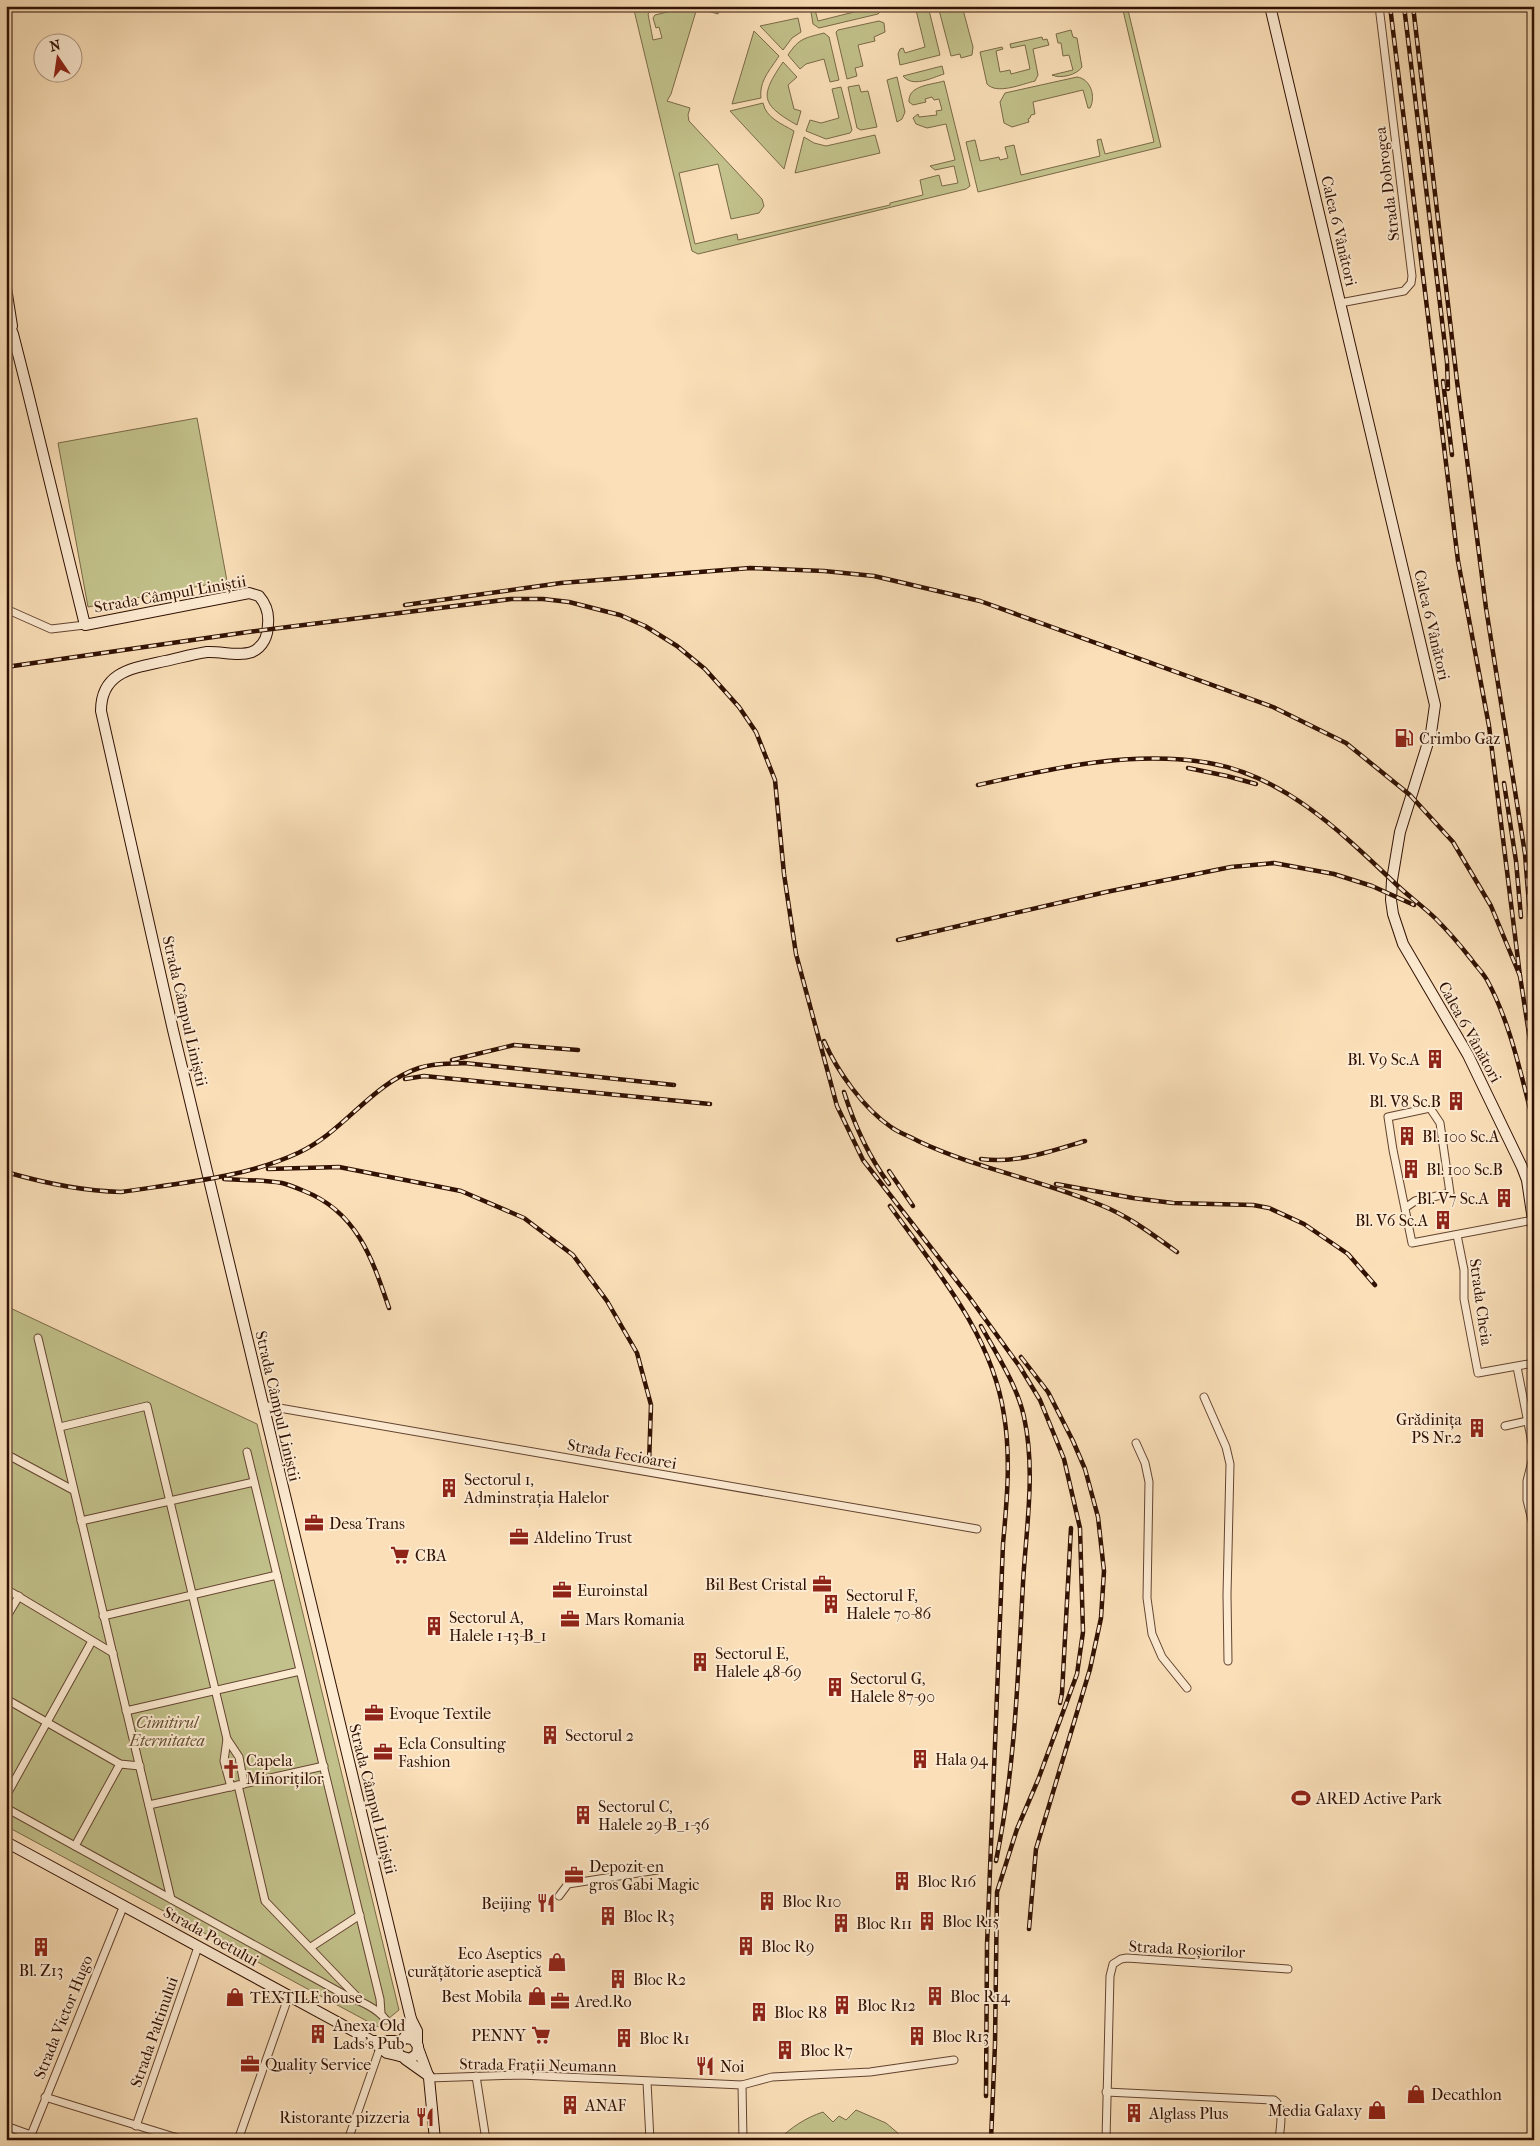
<svg xmlns="http://www.w3.org/2000/svg" width="1540" height="2146" font-family="'IM FELL French Canon',serif">
	<rect width="100%" height="100%" fill="#fadfb8"/>
	<filter id="stains"><feTurbulence type="fractalNoise" baseFrequency=".004" numOctaves="4"/><feColorMatrix values="0 0 0 0 .2 0 0 0 0 .09 0 0 0 0 .02 0 0 0 .5 -.17"/></filter>
	<radialGradient id="worn" r=".72"><stop offset=".6" stop-color="#630" stop-opacity="0"/><stop offset="1" stop-color="#630" stop-opacity=".3"/></radialGradient>
	<g fill="#c2c18b" stroke="#7a6947">
		<path d="M633,6H666L652,10L648,14L653,40L662,38L659,27L656,28L653,18L655,15L691,6L720,7L718,14L697,8L671,94L667,101L690,108L688,115L689,121L762,199L764,206L759,213L731,219L718,164L679,173L695,244L737,234L738,240L890,205V203L923,195L920,180L939,175L942,186L958,183L954,166L935,170L930,166L955,160L946,124L927,128L916,124L913,118L918,114L919,117L937,115L936,111L942,110L939,99L934,100L932,97L925,99L926,102L913,105L909,102C908,85 931,85 944,81L970,186L966,189L698,254L692,251Z"/>
		<path d="M810,6H814L818,21L870,8L869,6H881L882,10L878,14L819,28L813,24Z"/>
		<path d="M915,6H928L940,55L900,65L898,54L900,49L903,48L905,53L925,47Z"/>
		<path d="M938,6H962L973,47L972,55L961,58L960,54L951,56Z"/>
		<path d="M1122,6H1127L1161,147L978,192L966,142L975,140L980,161L999,157L1000,160L1008,158L1005,147L1014,145L1021,175L1100,156L1097,140L1101,139L1105,154L1154,142Z"/>
		<path d="M798,18L801,32L792,38L783,50L760,26Z"/>
		<path d="M879,21L884,23L885,32L874,37L875,41L858,45L863,66L855,68L857,76L847,79L836,32L838,30Z"/>
		<path d="M1071,30L1073,37L1077,38L1082,67C1077,75 1060,79 1052,75L1073,70L1069,55L1063,56L1061,43H1058L1056,34Z"/>
		<path d="M754,31L779,56C770,70 759,81 761,98L732,104Z"/>
		<path d="M824,33L829,37L839,80L830,82L824,59L806,64L800,69L788,55C799,38 805,38 824,33Z"/>
		<path d="M1042,37L1043,40L1047,39L1049,45L1033,49L1038,75L1035,81C1022,84 997,95 987,84L980,52L1002,47L1003,49L996,51L1000,72L1010,70L1011,74L1030,69L1025,45L1011,48L1010,44Z"/>
		<path d="M783,62L797,77L788,85L794,109L801,111L797,125C760,104 760,96 783,62Z"/>
		<path d="M942,66L944,74C931,78 913,88 903,76Z"/>
		<path d="M897,77L905,112L902,119L897,122L887,80Z"/>
		<path d="M1077,77C1091,79 1096,97 1090,108H1088L1083,90L1033,102L1035,114L1031,115L1030,118L1028,119L1029,122L1012,127L1004,123L1000,102L1005,93Z"/>
		<path d="M859,85L861,92L868,91L877,127L861,130L857,128L848,87Z"/>
		<path d="M841,87L852,130L850,133L826,139L806,131L810,120L821,123L839,118L832,89Z"/>
		<path d="M763,103C766,118 782,124 794,131L784,169L730,111Z"/>
		<path d="M875,135L880,153L795,173L804,137L814,143L826,146Z"/>
		<path d="M197,418L227,581L88,607L58,443Z"/>
		<path d="M6,1306L257,1424L399,2010L378,2027L6,1826Z"/>
		<path d="M856,2110L886,2123L906,2140H778C792,2127 805,2118 823,2112L833,2122L839,2116L846,2120Z"/>
	</g>
	<g fill="none" stroke-linecap="round" stroke-linejoin="round">
		<g stroke="#634430" stroke-width="9">
			<g id="street">
				<path d="M1340,303L1404,291L1411,283L1412,276L1379,6"/>
				<path d="M6,609L51,629L85,625"/>
				<path d="M1405,1208L1415,1201L1450,1193L1440,1123L1430,1108L1388,1117L1393,1150L1412,1243L1533,1220"/>
				<path d="M1457,1235L1464,1270V1299L1478,1373L1534,1363"/>
				<path d="M38,1338L171,1899"/>
				<path d="M1517,1367L1534,1453L1527,1481V1500L1534,1529"/>
				<path d="M1204,1397L1226,1447L1230,1464L1227,1595L1228,1661"/>
				<path d="M262,1405L977,1529"/>
				<path d="M1505,1426L1527,1421"/>
				<path d="M60,1427L147,1406L227,1739L224,1761L231,1787"/>
				<path d="M1136,1443L1145,1463L1149,1482L1147,1598L1152,1634L1162,1657L1187,1688"/>
				<path d="M247,1452L380,1999L381,2013"/>
				<path d="M6,1454L73,1490"/>
				<path d="M81,1521L254,1482"/>
				<path d="M6,1589L113,1653"/>
				<path d="M103,1616L277,1575"/>
				<path d="M6,1618L19,1596"/>
				<path d="M6,1699L120,1764L140,1766"/>
				<path d="M126,1711L300,1671"/>
				<path d="M227,1739L239,1757L244,1784"/>
				<path d="M238,1785L265,1901L359,1999"/>
				<path d="M6,1796L92,1641"/>
				<path d="M149,1805L324,1766"/>
				<path d="M6,1808L345,1995C360,2001 377,2008 386,2020"/>
				<path d="M75,1846L120,1764"/>
				<path d="M559,1896L568,1884L657,1870"/>
				<path d="M311,1947L360,1915"/>
				<path d="M476,2076L486,2140"/>
				<path d="M429,2078L520,2075L742,2085L772,2077L870,2072L954,2060"/>
				<path d="M647,2082L650,2140"/>
				<path d="M742,2085L743,2140"/>
				<path d="M1106,2092L1274,2100C1285,2107 1280,2128 1279,2140"/>
				<path d="M45,2097L184,2140"/>
				<path d="M6,2126L31,2135"/>
				<path d="M136,2126L198,1947"/>
				<path d="M29,2140L124,1905"/>
				<path d="M238,2140L289,1995"/>
				<path d="M348,2140L380,2048"/>
				<path d="M1106,2140L1110,1976L1113,1964L1121,1959L1127,1958L1288,1969"/>
			</g>
		</g>
		<g stroke="#311103" stroke-width="12">
			<g id="secondary">
				<path d="M1270,6L1435,705L1431,733L1400,832L1392,880L1391,900L1393,914L1403,944L1468,1055L1522,1167L1527,1180L1534,1227"/>
				<path d="M6,288L12,326"/>
				<path d="M6,318L13,334L27,389L85,625L249,593L259,596C266,604 269,614 268,624C268,636 263,647 252,652C238,657 221,651 207,652C193,654 179,658 165,661C134,668 101,671 101,711L173,1030L411,2019L417,2031V2043"/>
				<path d="M6,1842L372,2041L387,2053L400,2056"/>
				<path d="M405,2038L413,2039L418,2046L417,2054L410,2059L400,2056C393,2045 402,2043 406,2035C409,2031 410,2025 411,2019"/>
				<path d="M372,2041H400"/>
				<path d="M418,2048L429,2078L435,2140"/>
				<path d="M405,2059L429,2076"/>
			</g>
		</g>
		<use href="#street" stroke="#fcead1" stroke-width="7"/>
		<use href="#secondary" stroke="#fcead1" stroke-width="10"/>
		<g stroke="#311103" stroke-width="4.5">
			<g id="rail">
				<path d="M1390,6L1458,561L1489,726L1520,976L1534,1066"/>
				<path d="M1404,6L1447,362L1448,389"/>
				<path d="M1413,6L1457,381L1486,608L1525,854L1534,967"/>
				<path d="M1443,381L1452,455"/>
				<path d="M405,605L561,583L750,568L824,571L874,576L980,601L1273,707L1346,743L1410,795L1453,842L1491,906L1520,976"/>
				<path d="M6,667L248,632L511,599H543L569,602L620,615L645,626L677,646L705,669L739,707L756,732L775,780L784,874L796,954L837,1106L863,1160L967,1294L1020,1367L1040,1400L1064,1459L1080,1528L1083,1632L1077,1674L1038,1780L1017,1829L997,1892L995,2044L991,2140"/>
				<path d="M1188,768L1227,776L1256,784"/>
				<path d="M1504,783L1516,861L1521,917"/>
				<path d="M978,785C1053,768 1132,750 1209,763C1286,776 1345,836 1399,887C1411,898 1425,908 1436,919C1449,932 1460,945 1471,959C1476,966 1483,973 1487,980C1511,1024 1521,1076 1534,1124"/>
				<path d="M898,940L1106,892L1231,867L1274,863L1334,874L1372,886L1414,905"/>
				<path d="M824,1041C837,1071 864,1109 891,1127C899,1133 909,1136 918,1141C977,1169 1043,1180 1103,1206C1130,1217 1153,1235 1177,1252"/>
				<path d="M452,1060L514,1045L578,1050"/>
				<path d="M405,1079L424,1076L710,1104"/>
				<path d="M844,1092C854,1124 869,1157 889,1184"/>
				<path d="M981,1159C1016,1164 1052,1151 1085,1141"/>
				<path d="M268,1169L339,1167L461,1191L524,1218L573,1255L607,1301L637,1353L651,1405L649,1463"/>
				<path d="M889,1171L913,1206"/>
				<path d="M6,1172C44,1183 81,1191 121,1192C180,1183 244,1178 298,1153C344,1132 371,1084 419,1068C433,1063 448,1064 464,1063L674,1085"/>
				<path d="M224,1179C243,1180 263,1180 282,1183C290,1185 297,1188 304,1191C357,1212 372,1258 389,1308"/>
				<path d="M1056,1184L1133,1198L1173,1203L1253,1205L1269,1208L1304,1224L1348,1254L1375,1285"/>
				<path d="M890,1206C936,1270 992,1334 1004,1415C1011,1457 1007,1501 1003,1544L987,1945L986,2096"/>
				<path d="M981,1326C996,1353 1018,1387 1024,1417C1036,1471 1026,1529 1023,1583C1018,1676 1015,1769 996,1861"/>
				<path d="M1021,1357L1048,1392L1073,1441L1085,1469L1098,1517L1104,1571L1101,1618L1090,1669L1036,1849L1029,1929"/>
				<path d="M1060,1703L1062,1693L1071,1528"/>
			</g>
		</g>
		<use href="#rail" stroke="#fcead1" stroke-width="2.5" stroke-dasharray="8" stroke-linecap="butt"/>
	</g>
	<defs>
		<g id="fuel-bare" transform="scale(1.5)"><path d="M-5.5-6h7V0h2V4h1.3V-2.5L3-4.5l.8-.8L6-3V5H2.5V1h-1V6h-7ZM-4.2-4.7v3.2H.2V-4.7Z" fill="#8f2418" stroke="#fcead1" stroke-width="2.5" paint-order="stroke"/></g>
		<g id="building-bare" transform="scale(1.5)"><path d="M-4-6H4V6H1V3H-1V6H-4ZM-2.5-4.3h1.7v1.8h-1.7ZM.8-4.3h1.7v1.8H.8ZM-2.5-1h1.7V.8h-1.7ZM.8-1h1.7V.8H.8Z" fill="#8f2418" stroke="#fcead1" stroke-width="2.5" paint-order="stroke"/></g>
		<g id="office-bare" transform="scale(1.5)"><path d="M-6-3h4V-5.5h4V-3h4V5H-6ZM-1-4.5V-3h2v-1.5ZM-6 0V1H6V0Z" fill="#8f2418" stroke="#fcead1" stroke-width="2.5" paint-order="stroke"/></g>
		<g id="supermarket-bare" transform="scale(1.5)"><path d="M-6-5.5h2.5l.6 2H6L4.5 2H-2.5L-4.4-4H-6ZM-1.5 3.2a1.3 1.3 0 1 0 .1 0ZM3 3.2a1.3 1.3 0 1 0 .1 0Z" fill="#8f2418" stroke="#fcead1" stroke-width="2.5" paint-order="stroke"/></g>
		<g id="church-bare" transform="scale(1.5)"><path d="M-1.2-6h2.4v3.5h3.3v2.4h-3.3V6h-2.4V-.1h-3.3v-2.4h3.3Z" fill="#8f2418" stroke="#fcead1" stroke-width="2.5" paint-order="stroke"/></g>
		<g id="stadium-bare" transform="scale(1.5)"><path d="M0-5a6.5 5 0 1 0 0 10a6.5 5 0 1 0 0-10ZM-3.5-1.8h7v3.6h-7Z" fill="#8f2418" stroke="#fcead1" stroke-width="2.5" paint-order="stroke"/></g>
		<g id="restaurant-bare" transform="scale(1.5)"><path d="M-5-6h1v4h1v-4h1v4h1v-4h1v5L-1.5 .5V6h-2V.5L-5-1ZM5-6V6H3V1.5H1.5Q1.5-4 5-6Z" fill="#8f2418" stroke="#fcead1" stroke-width="2.5" paint-order="stroke"/></g>
		<g id="shop-bare" transform="scale(1.5)"><path d="M-5-2.5h2.3a2.7 3.5 0 0 1 5.4 0H5L5.5 6h-11ZM-1.5-2.5h3a1.5 2.3 0 0 0-3 0Z" fill="#8f2418" stroke="#fcead1" stroke-width="2.5" paint-order="stroke"/></g>
	</defs>
	<g fill-rule="evenodd">
		<use href="#fuel-bare" x="1404" y="738"/>
		<use href="#building-bare" x="1435" y="1059"/>
		<use href="#building-bare" x="1456" y="1101"/>
		<use href="#building-bare" x="1407" y="1136"/>
		<use href="#building-bare" x="1411" y="1169"/>
		<use href="#building-bare" x="1504" y="1198"/>
		<use href="#building-bare" x="1443" y="1220"/>
		<use href="#building-bare" x="1477" y="1428"/>
		<use href="#building-bare" x="449" y="1488"/>
		<use href="#office-bare" x="314" y="1523"/>
		<use href="#office-bare" x="519" y="1537"/>
		<use href="#supermarket-bare" x="400" y="1555"/>
		<use href="#office-bare" x="822" y="1584"/>
		<use href="#office-bare" x="562" y="1590"/>
		<use href="#building-bare" x="831" y="1604"/>
		<use href="#office-bare" x="570" y="1619"/>
		<use href="#building-bare" x="434" y="1626"/>
		<use href="#building-bare" x="700" y="1662"/>
		<use href="#building-bare" x="835" y="1687"/>
		<use href="#office-bare" x="374" y="1713"/>
		<use href="#building-bare" x="550" y="1735"/>
		<use href="#office-bare" x="383" y="1752"/>
		<use href="#building-bare" x="920" y="1759"/>
		<use href="#church-bare" x="231" y="1769"/>
		<use href="#stadium-bare" x="1301" y="1798"/>
		<use href="#building-bare" x="583" y="1815"/>
		<use href="#office-bare" x="574" y="1875"/>
		<use href="#building-bare" x="902" y="1881"/>
		<use href="#building-bare" x="767" y="1901"/>
		<use href="#restaurant-bare" x="546" y="1903"/>
		<use href="#building-bare" x="608" y="1916"/>
		<use href="#building-bare" x="927" y="1921"/>
		<use href="#building-bare" x="841" y="1923"/>
		<use href="#building-bare" x="746" y="1946"/>
		<use href="#building-bare" x="41" y="1947"/>
		<use href="#shop-bare" x="557" y="1962"/>
		<use href="#building-bare" x="618" y="1979"/>
		<use href="#shop-bare" x="537" y="1996"/>
		<use href="#building-bare" x="935" y="1996"/>
		<use href="#shop-bare" x="235" y="1997"/>
		<use href="#office-bare" x="560" y="2001"/>
		<use href="#building-bare" x="842" y="2005"/>
		<use href="#building-bare" x="759" y="2012"/>
		<use href="#building-bare" x="318" y="2034"/>
		<use href="#supermarket-bare" x="541" y="2035"/>
		<use href="#building-bare" x="917" y="2036"/>
		<use href="#building-bare" x="624" y="2038"/>
		<use href="#building-bare" x="785" y="2050"/>
		<use href="#office-bare" x="250" y="2064"/>
		<use href="#restaurant-bare" x="705" y="2066"/>
		<use href="#shop-bare" x="1416" y="2094"/>
		<use href="#building-bare" x="570" y="2105"/>
		<use href="#shop-bare" x="1377" y="2110"/>
		<use href="#building-bare" x="1134" y="2113"/>
		<use href="#restaurant-bare" x="425" y="2117"/>
	</g>
	<g text-anchor="middle" dominant-baseline="central" stroke-width="4" stroke-linejoin="round" paint-order="stroke">
		<g font-size="16" fill="#311103" stroke="#fcead1">
			<text transform="translate(1387 184) rotate(-97)">Strada Dobrogea</text>
			<text transform="translate(1339 231) rotate(77)">Calea 6 Vânători</text>
			<text transform="translate(170 594) rotate(-10)">Strada Câmpul Liniștii</text>
			<text transform="translate(1432 625) rotate(77)">Calea 6 Vânători</text>
			<text transform="translate(185 1011) rotate(77)">Strada Câmpul Liniștii</text>
			<text transform="translate(1470 1032) rotate(61)">Calea 6 Vânători</text>
			<text transform="translate(1481 1302) rotate(82)">Strada Cheia</text>
			<text transform="translate(278 1406) rotate(77)">Strada Câmpul Liniștii</text>
			<text transform="translate(622 1454) rotate(10)">Strada Fecioarei</text>
			<text transform="translate(373 1799) rotate(76)">Strada Câmpul Liniștii</text>
			<text transform="translate(211 1936) rotate(29)">Strada Poetului</text>
			<text transform="translate(1187 1949) rotate(3)">Strada Roșiorilor</text>
			<text transform="translate(63 2017) rotate(-68)">Strada Victor Hugo</text>
			<text transform="translate(154 2032) rotate(-71)">Strada Paltinului</text>
			<text transform="translate(538 2065) rotate(1)">Strada Frații Neumann</text>
		</g>
		<g font-size="16" fill="#311103" stroke="#fcead1" text-anchor="start">
			<text x="1419" y="738">Crimbo Gaz</text>
			<text x="1420" y="1059" text-anchor="end">Bl. V9 Sc.A</text>
			<text x="1441" y="1101" text-anchor="end">Bl. V8 Sc.B</text>
			<text x="1422" y="1136">Bl. 100 Sc.A</text>
			<text x="1426" y="1169">Bl. 100 Sc.B</text>
			<text x="1489" y="1198" text-anchor="end">Bl. V7 Sc.A</text>
			<text x="1428" y="1220" text-anchor="end">Bl. V6 Sc.A</text>
			<text x="1462" y="1419" text-anchor="end">Grădinița<tspan x="1462" dy="18">PS Nr.2</tspan></text>
			<text x="464" y="1479">Sectorul 1,<tspan x="464" dy="18">Adminstrația Halelor</tspan></text>
			<text x="329" y="1523">Desa Trans</text>
			<text x="534" y="1537">Aldelino Trust</text>
			<text x="415" y="1555">CBA</text>
			<text x="807" y="1584" text-anchor="end">Bil Best Cristal</text>
			<text x="577" y="1590">Euroinstal</text>
			<text x="846" y="1595">Sectorul F,<tspan x="846" dy="18">Halele 70-86</tspan></text>
			<text x="449" y="1617">Sectorul A,<tspan x="449" dy="18">Halele 1-13-B_1</tspan></text>
			<text x="585" y="1619">Mars Romania</text>
			<text x="715" y="1653">Sectorul E,<tspan x="715" dy="18">Halele 48-69</tspan></text>
			<text x="850" y="1678">Sectorul G,<tspan x="850" dy="18">Halele 87-90</tspan></text>
			<text x="389" y="1713">Evoque Textile</text>
			<text x="565" y="1735">Sectorul 2</text>
			<text x="398" y="1743">Ecla Consulting<tspan x="398" dy="18">Fashion</tspan></text>
			<text x="935" y="1759">Hala 94</text>
			<text x="246" y="1760">Capela<tspan x="246" dy="18">Minoriților</tspan></text>
			<text x="1316" y="1798">ARED Active Park</text>
			<text x="598" y="1806">Sectorul C,<tspan x="598" dy="18">Halele 29-B_1-36</tspan></text>
			<text x="589" y="1866">Depozit en<tspan x="589" dy="18">gros Gabi Magic</tspan></text>
			<text x="917" y="1881">Bloc R16</text>
			<text x="782" y="1901">Bloc R10</text>
			<text x="531" y="1903" text-anchor="end">Beijing</text>
			<text x="623" y="1916">Bloc R3</text>
			<text x="942" y="1921">Bloc R15</text>
			<text x="856" y="1923">Bloc R11</text>
			<text x="761" y="1946">Bloc R9</text>
			<text x="542" y="1953" text-anchor="end">Eco Aseptics<tspan x="542" dy="18">curățătorie aseptică</tspan></text>
			<text x="41" y="1970" text-anchor="middle">Bl. Z13</text>
			<text x="633" y="1979">Bloc R2</text>
			<text x="522" y="1996" text-anchor="end">Best Mobila</text>
			<text x="950" y="1996">Bloc R14</text>
			<text x="250" y="1997">TEXTILE house</text>
			<text x="575" y="2001">Ared.Ro</text>
			<text x="857" y="2005">Bloc R12</text>
			<text x="774" y="2012">Bloc R8</text>
			<text x="333" y="2025">Anexa Old<tspan x="333" dy="18">Lads's Pub</tspan></text>
			<text x="526" y="2035" text-anchor="end">PENNY</text>
			<text x="932" y="2036">Bloc R13</text>
			<text x="639" y="2038">Bloc R1</text>
			<text x="800" y="2050">Bloc R7</text>
			<text x="265" y="2064">Quality Service</text>
			<text x="720" y="2066">Noi</text>
			<text x="1431" y="2094">Decathlon</text>
			<text x="585" y="2105">ANAF</text>
			<text x="1362" y="2110" text-anchor="end">Media Galaxy</text>
			<text x="1149" y="2113">Alglass Plus</text>
			<text x="410" y="2117" text-anchor="end">Ristorante pizzeria</text>
		</g>
		<g font-size="16" font-style="italic" fill="#644f33" stroke="#fcead1">
			<text x="167" y="1722">Cimitirul<tspan x="167" dy="18">Eternitatea</tspan></text>
		</g>
	</g>
	<rect width="1540" height="2146" fill="none" stroke="#fadfb8" stroke-width="25"/>
	<rect x="8" y="8" width="1525" height="2131" fill="none" stroke="#311103" stroke-width="2.5"/>
	<rect x="12" y="12" width="1515" height="2121" fill="none" stroke="#311103"/>
	<g transform="translate(58 58) rotate(347)"><circle r="24" fill="#fcead1" stroke="#ab937f"/>
	<path d="M0-4L9 19L0 12L-9 19Z" fill="#8f2418"/>
	<text y="-8" font-size="14" font-weight="bold" text-anchor="middle" fill="#311103">N</text>
	</g>
	<rect width="100%" height="100%" filter="url(#stains)"/>
	<rect width="100%" height="100%" fill="url(#worn)"/>
</svg>
